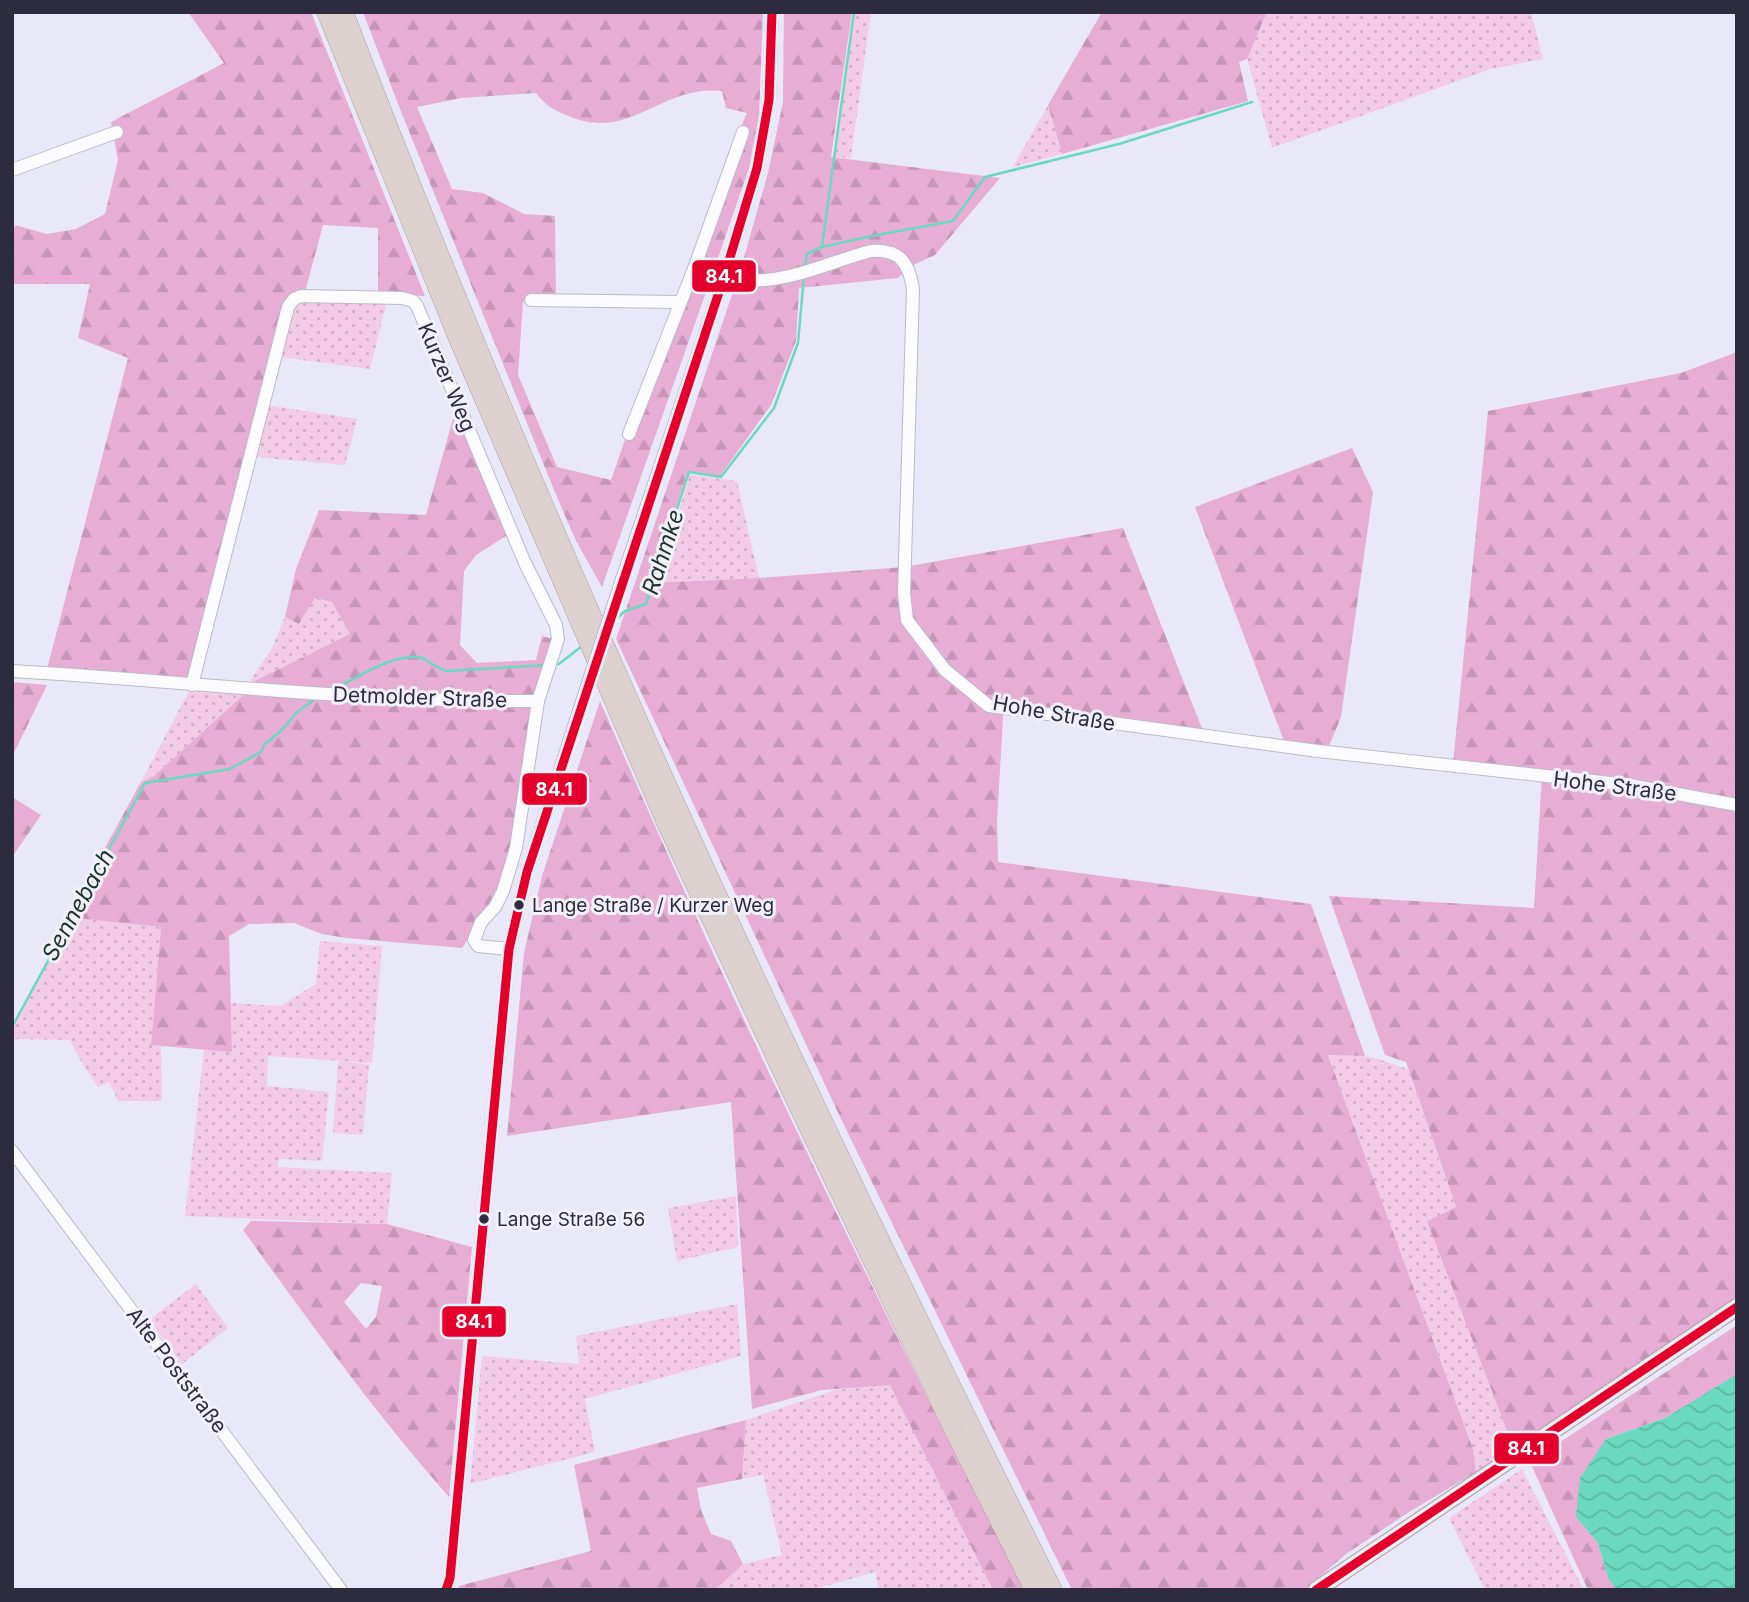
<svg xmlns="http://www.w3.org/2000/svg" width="1749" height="1602" font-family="Inter,sans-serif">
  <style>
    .grass { fill: url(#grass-dots) }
    .forest { fill: url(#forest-firs); fill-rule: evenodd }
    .water { fill: url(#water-waves) }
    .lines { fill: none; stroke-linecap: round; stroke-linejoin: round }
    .stream { stroke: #6ad9bd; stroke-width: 2.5 }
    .minor-casing { stroke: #bbbaca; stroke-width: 14 }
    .major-casing { stroke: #aca0a3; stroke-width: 18 }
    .highway-casing { stroke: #aca0a3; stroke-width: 19 }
    .minor { stroke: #fcfcfe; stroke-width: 12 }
    .major { stroke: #e9e2e0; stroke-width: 16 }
    .highway { stroke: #dcd1ce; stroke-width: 18 }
    .minor-bridge-casing { stroke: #bbbaca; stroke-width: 14; stroke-linecap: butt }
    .minor-bridge { stroke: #fcfcfe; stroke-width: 12 }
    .bus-1-casing { stroke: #f2f1fb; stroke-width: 14 }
    .bus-1 { stroke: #e4002b; stroke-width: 9 }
    .bus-dot { fill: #2d2c3e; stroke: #f2f1fb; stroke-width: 2.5 }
    .labels { text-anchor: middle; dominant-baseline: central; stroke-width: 6; stroke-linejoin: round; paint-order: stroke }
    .bus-label { font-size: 19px; fill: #2d2c3e; stroke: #f2f1fb; text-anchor: start }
    .street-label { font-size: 21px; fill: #2d2c3e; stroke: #f2f1fb }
    .water-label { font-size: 23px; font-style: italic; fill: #1b342b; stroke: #f2f1fb }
    .line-badge { stroke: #f2f1fb; stroke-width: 2.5 }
    .badge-label { font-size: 19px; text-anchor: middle; font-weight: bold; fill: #fff }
  </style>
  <defs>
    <pattern id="grass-dots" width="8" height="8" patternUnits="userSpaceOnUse" patternTransform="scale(1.75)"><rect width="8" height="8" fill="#f3cbe7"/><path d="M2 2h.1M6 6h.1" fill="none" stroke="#d1aec7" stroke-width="1.8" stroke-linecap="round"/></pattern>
    <pattern id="forest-firs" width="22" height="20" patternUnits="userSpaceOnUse" patternTransform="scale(1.75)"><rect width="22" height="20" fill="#e7add4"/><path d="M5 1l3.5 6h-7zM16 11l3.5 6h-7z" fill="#c695b7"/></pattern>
    <pattern id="water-waves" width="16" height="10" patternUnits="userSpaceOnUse" patternTransform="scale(1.75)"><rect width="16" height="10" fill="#6ad9bd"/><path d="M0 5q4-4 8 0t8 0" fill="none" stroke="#5cbaa4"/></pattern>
  </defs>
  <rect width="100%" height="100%" fill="#e9e8f9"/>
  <g class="grass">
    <path d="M 855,12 L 871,12 L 851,158 L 834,157 Z"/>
    <path d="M 1267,12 L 1531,12 L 1543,59 L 1491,69 L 1272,148 L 1247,59 Z"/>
    <path d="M 1048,105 L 1062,154 L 1013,167 Z"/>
    <path d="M 301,300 L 387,301 L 370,369 L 279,357 L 290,312 Z"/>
    <path d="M 267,405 L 357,419 L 345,465 L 253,457 Z"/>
    <path d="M 690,475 L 737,481 L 759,578 L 656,583 Z"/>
    <path d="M 315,598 L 332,602 L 350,634 L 256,681 L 250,681 L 272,648 L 285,617 L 299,624 Z"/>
    <path d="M 190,689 L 246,694 L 154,776 L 141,782 Z"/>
    <path d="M 73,917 L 161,927 L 151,1044 L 161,1046 L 162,1101 L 118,1101 L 109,1082 L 98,1087 L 82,1063 L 70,1040 L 12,1039 L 12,1028 Z"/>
    <path d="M 320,941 L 382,946 L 372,1063 L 268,1056 L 267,1086 L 329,1092 L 322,1161 L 279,1159 L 278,1167 L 392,1173 L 387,1224 L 185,1216 L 204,1049 L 232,1051 L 231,1003 L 280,1006 L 316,984 Z"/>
    <path d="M 1328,1054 L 1372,1057 L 1408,1069 L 1456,1208 L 1428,1221 L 1514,1449 L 1476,1472 L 1473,1449 Z"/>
    <path d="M 338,1061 L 369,1064 L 363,1135 L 333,1133 Z"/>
    <path d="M 736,1196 L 738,1247 L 677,1261 L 668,1208 Z"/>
    <path d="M 196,1284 L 228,1328 L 182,1364 L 149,1320 Z"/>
    <path d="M 737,1304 L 741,1356 L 585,1399 L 595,1452 L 470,1484 L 482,1356 L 579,1364 L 576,1336 Z"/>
    <path d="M 890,1384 L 993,1590 L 879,1590 L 875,1572 L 812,1590 L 715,1590 L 743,1564 L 782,1555 L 763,1475 L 742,1479 L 746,1420 L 835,1390 Z"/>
    <path d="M 1522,1469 L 1584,1590 L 1485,1590 L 1449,1518 Z"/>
  </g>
  <g class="forest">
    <path d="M 188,12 L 311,12 L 425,296 L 378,294 L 378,228 L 323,225 L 305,292 L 296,293 L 188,679 L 47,669 L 128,358 L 78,338 L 90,284 L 12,284 L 12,236 L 15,225 L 47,234 L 76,229 L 105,214 L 118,160 L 111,122 L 224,63 Z"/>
    <path d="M 363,12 L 763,12 L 759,115 L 749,168 L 717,261 L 711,261 L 705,256 L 750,130 L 741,127 L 747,113 L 726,108 L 722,91 C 662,84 631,141 571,117 C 554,110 548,108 536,93 L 461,98 L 417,107 L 452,189 L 483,193 L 524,214 L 555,216 L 556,304 L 523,302 L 518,375 L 557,467 L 611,480 L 626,437 L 633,439 L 698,274 L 706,274 L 711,278 L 602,587 L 576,541 L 554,490 L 400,109 Z"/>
    <path d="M 784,12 L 852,12 L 831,157 L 1000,178 L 935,255 L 909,267 L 898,278 L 799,288 L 796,341 L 771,405 L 720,476 L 688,471 L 651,583 L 759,578 L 904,567 L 1123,528 L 1203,731 L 1004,701 L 997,821 L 998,862 L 1311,904 L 1365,1056 L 1328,1055 L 1473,1449 L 1476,1472 L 1409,1512 L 1346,1554 L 1304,1590 L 1072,1590 L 842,1121 L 616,639 L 741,268 L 768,173 L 783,102 Z"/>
    <path d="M 1102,12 L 1267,12 L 1247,59 L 1239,62 L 1248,101 L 1062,154 L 1048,105 Z"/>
    <path d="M 1737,352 L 1737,1301 L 1514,1449 L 1427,1221 L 1456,1207 L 1406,1062 L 1385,1055 L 1329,896 L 1534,908 L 1542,775 L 1453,764 L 1488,411 L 1681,373 Z"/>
    <path d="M 456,408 L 509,534 L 476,555 L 464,571 L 460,645 L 477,663 L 536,660 L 542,636 L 553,639 L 532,716 L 503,886 L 462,948 L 346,938 L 322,934 L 294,923 L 249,924 L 229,936 L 232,1052 L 151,1045 L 161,927 L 67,917 L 141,782 L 154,776 L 248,691 L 255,681 L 350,634 L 332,602 L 315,598 L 299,624 L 285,617 L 296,569 L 319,510 L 426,515 Z"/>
    <path d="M 1352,448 L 1373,492 L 1341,717 L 1328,748 L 1284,741 L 1195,507 Z"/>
    <path d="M 12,682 L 47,685 L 12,757 Z"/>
    <path d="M 600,701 C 730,1002 876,1297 1024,1590 L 993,1590 L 890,1385 L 822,1390 L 752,1409 L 731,1102 L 507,1136 L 524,953 L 542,876 Z"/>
    <path d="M 12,797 L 41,815 L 12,857 Z"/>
    <path d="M 251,1221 L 387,1224 L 472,1247 L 449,1497 C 374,1412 309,1321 243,1230 ZM 361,1283 L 382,1286 L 376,1317 L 366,1329 L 344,1302 Z"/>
    <path d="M 1737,1325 L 1737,1374 L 1665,1418 L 1606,1439 L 1576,1517 L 1598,1543 L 1608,1578 L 1617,1590 L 1588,1590 L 1530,1462 Z"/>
    <path d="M 746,1420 L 742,1479 L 697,1488 L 701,1510 L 711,1534 L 731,1541 L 743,1564 L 715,1590 L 458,1590 L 459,1586 L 591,1551 L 574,1465 Z"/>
  </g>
  <path class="water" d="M 1737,1374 L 1737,1590 L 1617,1590 L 1608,1578 L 1598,1543 L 1576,1517 L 1580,1478 L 1606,1439 L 1665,1418 Z"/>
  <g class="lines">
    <g class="stream">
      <path d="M 822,247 L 867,237 L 953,221 L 985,177 L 1119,144 L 1252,102"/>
      <path d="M 805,266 L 807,254 L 822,247 L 854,12"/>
      <path d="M 615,620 L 625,611 L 646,604 L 689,472 L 721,477 L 774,408 L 798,343 L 804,276"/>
      <path d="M 553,664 L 559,664 L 582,646"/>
      <path d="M 333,690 C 354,679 399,650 422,658 C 429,661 436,668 447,671 L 546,665"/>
      <path d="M 12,1027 L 145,783 L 230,769 L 261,752 L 265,744 L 282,730 L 296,713 L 315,699"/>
    </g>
    <defs>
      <g id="minor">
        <path d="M 12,170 L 117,132"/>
        <path d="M 695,266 L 743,132"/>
        <path d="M 531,300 L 679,302"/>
        <path d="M 629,434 L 695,266 C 717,272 742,282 765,280 C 801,277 836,260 871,251 C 900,249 909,263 913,289 L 904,593 L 907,620 L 945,670 L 989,706 L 1318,751 L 1629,785 L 1737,805"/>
        <path d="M 621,582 L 725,274 L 757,168 L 769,100 L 772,12"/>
        <path d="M 12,671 C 187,681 362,703 538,701 L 516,848 L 503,891 L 495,907 L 481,922 L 474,940 L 478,946 L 509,949"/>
        <path d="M 192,685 L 288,307 L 294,299 L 301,296 L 402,298 L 413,301 L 417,306 L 525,563 L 556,625 L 558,639 L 538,701"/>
        <path d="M 12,1151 L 341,1590"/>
        <path d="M 446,1590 L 450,1578 L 509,949 L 527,872 L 578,714"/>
      </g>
      <path id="major" d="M 1316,1590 L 1737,1307"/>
      <g id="highway">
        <path d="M 326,12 L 458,339 L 666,823 L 798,1106 L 953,1429 L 1034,1590"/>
        <path d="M 344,12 C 550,551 794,1075 1053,1590"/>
      </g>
    </defs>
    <use href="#minor" class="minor-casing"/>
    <use href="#major" class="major-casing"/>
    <use href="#highway" class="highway-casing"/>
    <use href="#minor" class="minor"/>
    <use href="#major" class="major"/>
    <use href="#highway" class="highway"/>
    <defs>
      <path id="minor-bridge" d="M 578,714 L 621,582"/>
    </defs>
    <use href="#minor-bridge" class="minor-bridge-casing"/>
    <use href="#minor-bridge" class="minor-bridge"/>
    <defs>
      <g id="bus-1">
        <path d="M 446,1590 L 450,1578 L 509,949 L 527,872 L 725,274 L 757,168 L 769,100 L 772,12"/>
        <path d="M 1316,1590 L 1737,1307"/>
      </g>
    </defs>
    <use href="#bus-1" class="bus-1-casing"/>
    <use href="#bus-1" class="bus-1"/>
  </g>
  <g class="bus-dot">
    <circle cx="519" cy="905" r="6"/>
    <circle cx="484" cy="1219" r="6"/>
  </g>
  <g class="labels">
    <g class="bus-label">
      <text x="532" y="905">Lange Straße / Kurzer Weg</text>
      <text x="497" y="1219">Lange Straße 56</text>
    </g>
    <g class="street-label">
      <text transform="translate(447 377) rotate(67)">Kurzer Weg</text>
      <text transform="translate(420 697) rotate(2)">Detmolder Straße</text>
      <text transform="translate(1054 713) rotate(10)">Hohe Straße</text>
      <text transform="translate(1615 786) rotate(7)">Hohe Straße</text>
      <text transform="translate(177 1370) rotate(53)">Alte Poststraße</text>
    </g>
    <g class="water-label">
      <text transform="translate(663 552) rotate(-72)">Rahmke</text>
      <text transform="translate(78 905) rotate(-61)">Sennebach</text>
    </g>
  </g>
  <g class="line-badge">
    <rect x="691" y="259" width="66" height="34" rx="7" fill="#e4002b"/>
    <rect x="521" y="772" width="67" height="34" rx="7" fill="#e4002b"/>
    <rect x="441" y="1305" width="66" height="33" rx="7" fill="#e4002b"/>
    <rect x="1493" y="1432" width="67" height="33" rx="7" fill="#e4002b"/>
  </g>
  <g class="badge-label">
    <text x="724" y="283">84.1</text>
    <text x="554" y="796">84.1</text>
    <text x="474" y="1328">84.1</text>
    <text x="1526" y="1455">84.1</text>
  </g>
  <rect width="1749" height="1602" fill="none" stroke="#2d2c3e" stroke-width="28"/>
</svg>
